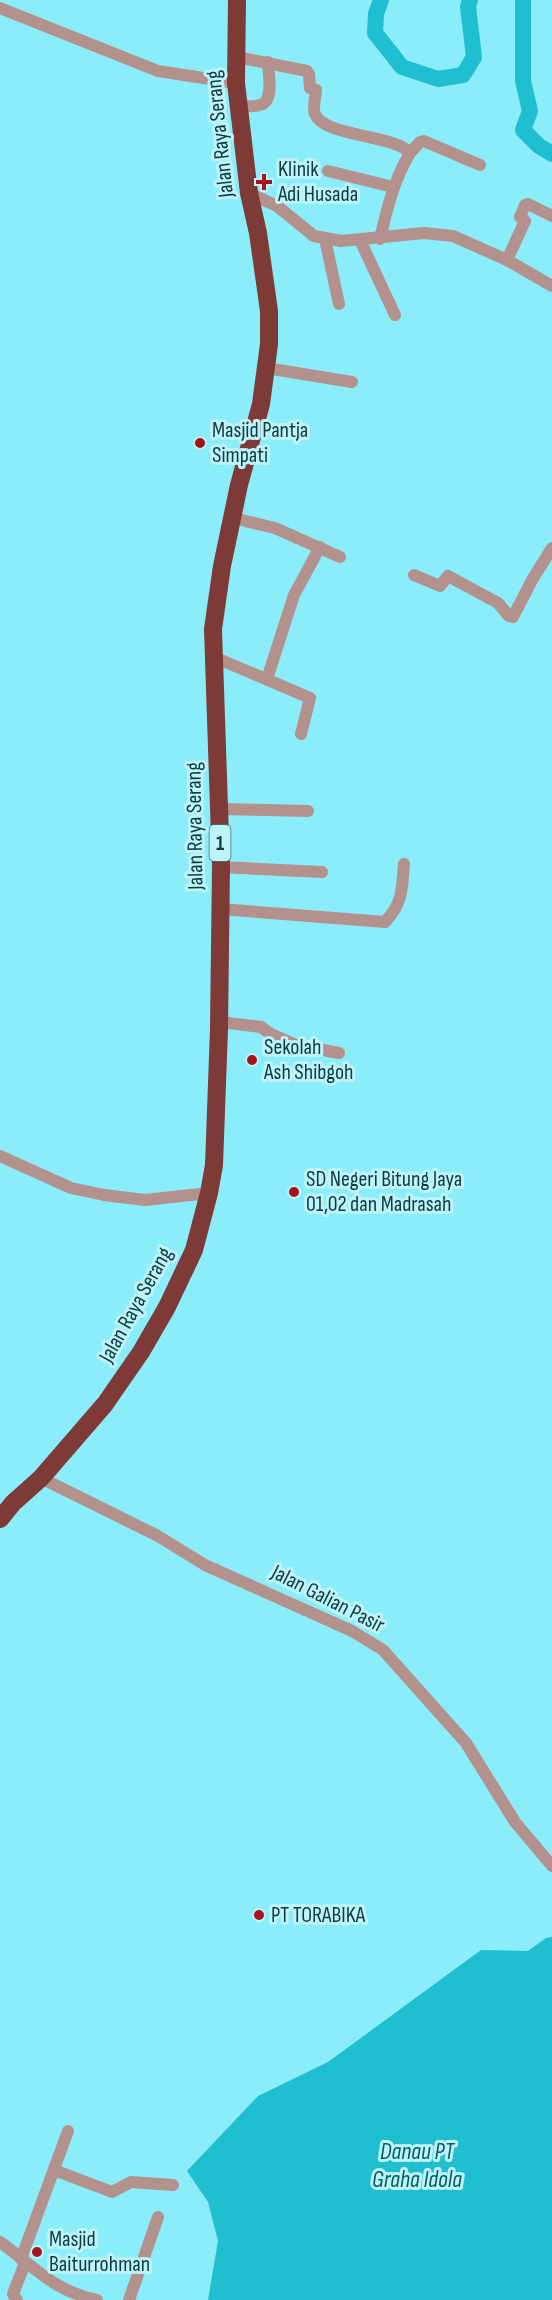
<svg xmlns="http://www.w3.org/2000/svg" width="552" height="2300" font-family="'Sofia Sans Condensed',sans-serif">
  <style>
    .water { fill: #1fbfcf }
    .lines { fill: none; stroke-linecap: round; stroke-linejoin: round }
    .river { stroke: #1fbfcf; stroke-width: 16 }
    .minor { stroke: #b3918d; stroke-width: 12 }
    .highway { stroke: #7d3a36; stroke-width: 18 }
    .poi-dot { fill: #a8121d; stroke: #bdf4fa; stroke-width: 2 }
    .labels { text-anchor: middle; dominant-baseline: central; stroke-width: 6; stroke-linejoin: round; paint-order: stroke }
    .shield { fill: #bdf4fa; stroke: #437277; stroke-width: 1.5 }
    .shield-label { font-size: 21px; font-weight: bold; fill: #0f3a3f }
    .street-label { font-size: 22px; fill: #0f3a3f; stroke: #bdf4fa }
    .poi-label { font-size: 22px; fill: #0f3a3f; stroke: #bdf4fa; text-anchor: start }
    .water-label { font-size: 24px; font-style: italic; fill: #025b63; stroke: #bdf4fa }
  </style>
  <rect width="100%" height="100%" fill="#8bedf9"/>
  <path class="water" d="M 552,1937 L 552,2300 L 208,2300 L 218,2241 L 208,2202 L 187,2171 L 258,2096 L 328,2062 L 481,1950 L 528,1951 L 546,1938 Z"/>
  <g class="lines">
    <g class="river">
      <path d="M 381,0 L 376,14 L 375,33 L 402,67 L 438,79 L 463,75 L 474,57 L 468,7 L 470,0"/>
      <path d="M 523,0 L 523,81 L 530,111 L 523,130 L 539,146 L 552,154"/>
    </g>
    <g class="minor">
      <path d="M 0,8 L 158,71 L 236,83"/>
      <path d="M 237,57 L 307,71 L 309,74 L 310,88 L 316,90 C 316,97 312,107 315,114 C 324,137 394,134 410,153 C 394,180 387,208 380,239"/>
      <path d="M 239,107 C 245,106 257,107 263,104 C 274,97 268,73 268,62"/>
      <path d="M 410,153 L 420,142 L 424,141 L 480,165"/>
      <path d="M 328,171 L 393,187"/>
      <path d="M 249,193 L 277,206 L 314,236 L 341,241 L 424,233 L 453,236 L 507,260 L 552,286"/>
      <path d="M 325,239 L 339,304"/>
      <path d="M 360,240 L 395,315"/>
      <path d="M 507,260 L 525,221 L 520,217 L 525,205 L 528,204 L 552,216"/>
      <path d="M 266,368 L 352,382"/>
      <path d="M 233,518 L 275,528 L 340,557"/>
      <path d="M 414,575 L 440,586 L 448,576 L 498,603 L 509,616 L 513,617 L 532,580 L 552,548"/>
      <path d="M 214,657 L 310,698 L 301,734"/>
      <path d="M 267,679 L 294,595 L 320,547"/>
      <path d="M 219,809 L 308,811"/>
      <path d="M 221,867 L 322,872"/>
      <path d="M 220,909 L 385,922 C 403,903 402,889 404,864"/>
      <path d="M 220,1022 L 261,1027 L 271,1034 L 296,1045 L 339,1053"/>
      <path d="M 0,1156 L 71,1188 L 104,1195 L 145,1200 L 209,1193"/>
      <path d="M 41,1478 L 158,1536 L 205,1565 L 352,1631 L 383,1650 L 466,1743 L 515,1822 L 552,1866"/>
      <path d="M 54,2170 L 112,2192 L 131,2182 L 173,2185"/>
      <path d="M 0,2242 C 34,2266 53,2291 97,2300"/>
      <path d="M 21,2259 L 68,2131"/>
      <path d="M 17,2300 L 13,2294 L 25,2263"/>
      <path d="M 129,2300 L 158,2217"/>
    </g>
    <path class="highway" d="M 0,1519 L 13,1503 L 41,1478 L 105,1404 L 141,1352 L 167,1307 L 194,1250 L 209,1193 L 214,1165 L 219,1029 L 221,867 L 213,629 L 222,566 L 239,485 L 261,404 L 269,344 L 269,311 L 258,233 L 249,193 L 236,83 L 237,0"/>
  </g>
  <g class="poi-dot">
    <path d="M261 173h6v6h6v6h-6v6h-6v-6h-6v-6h6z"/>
    <circle cx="200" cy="443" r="6"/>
    <circle cx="252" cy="1060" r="6"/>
    <circle cx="294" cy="1192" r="6"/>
    <circle cx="259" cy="1915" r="6"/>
    <circle cx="37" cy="2252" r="6"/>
  </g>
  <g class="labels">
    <rect class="shield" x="209.5" y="825" width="21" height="36" rx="4.5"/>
    <g class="shield-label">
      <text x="220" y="843">1</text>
    </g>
    <g class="street-label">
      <text transform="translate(220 134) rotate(-96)">Jalan Raya Serang</text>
      <text transform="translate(195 826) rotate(-91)">Jalan Raya Serang</text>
      <text transform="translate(136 1305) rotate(-61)">Jalan Raya Serang</text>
      <text transform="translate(328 1599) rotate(27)">Jalan Galian Pasir</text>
    </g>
    <g class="poi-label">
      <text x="278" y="169">Klinik<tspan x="278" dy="25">Adi Husada</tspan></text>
      <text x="212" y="430">Masjid Pantja<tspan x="212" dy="25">Simpati</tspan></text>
      <text x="264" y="1047">Sekolah<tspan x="264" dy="25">Ash Shibgoh</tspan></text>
      <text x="306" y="1179">SD Negeri Bitung Jaya<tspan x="306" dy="25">01,02 dan Madrasah</tspan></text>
      <text x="271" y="1915">PT TORABIKA</text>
      <text x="49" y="2239">Masjid<tspan x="49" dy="25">Baiturrohman</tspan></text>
    </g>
    <g class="water-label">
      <text x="417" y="2151">Danau PT<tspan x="417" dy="28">Graha Idola</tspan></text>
    </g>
  </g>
</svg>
